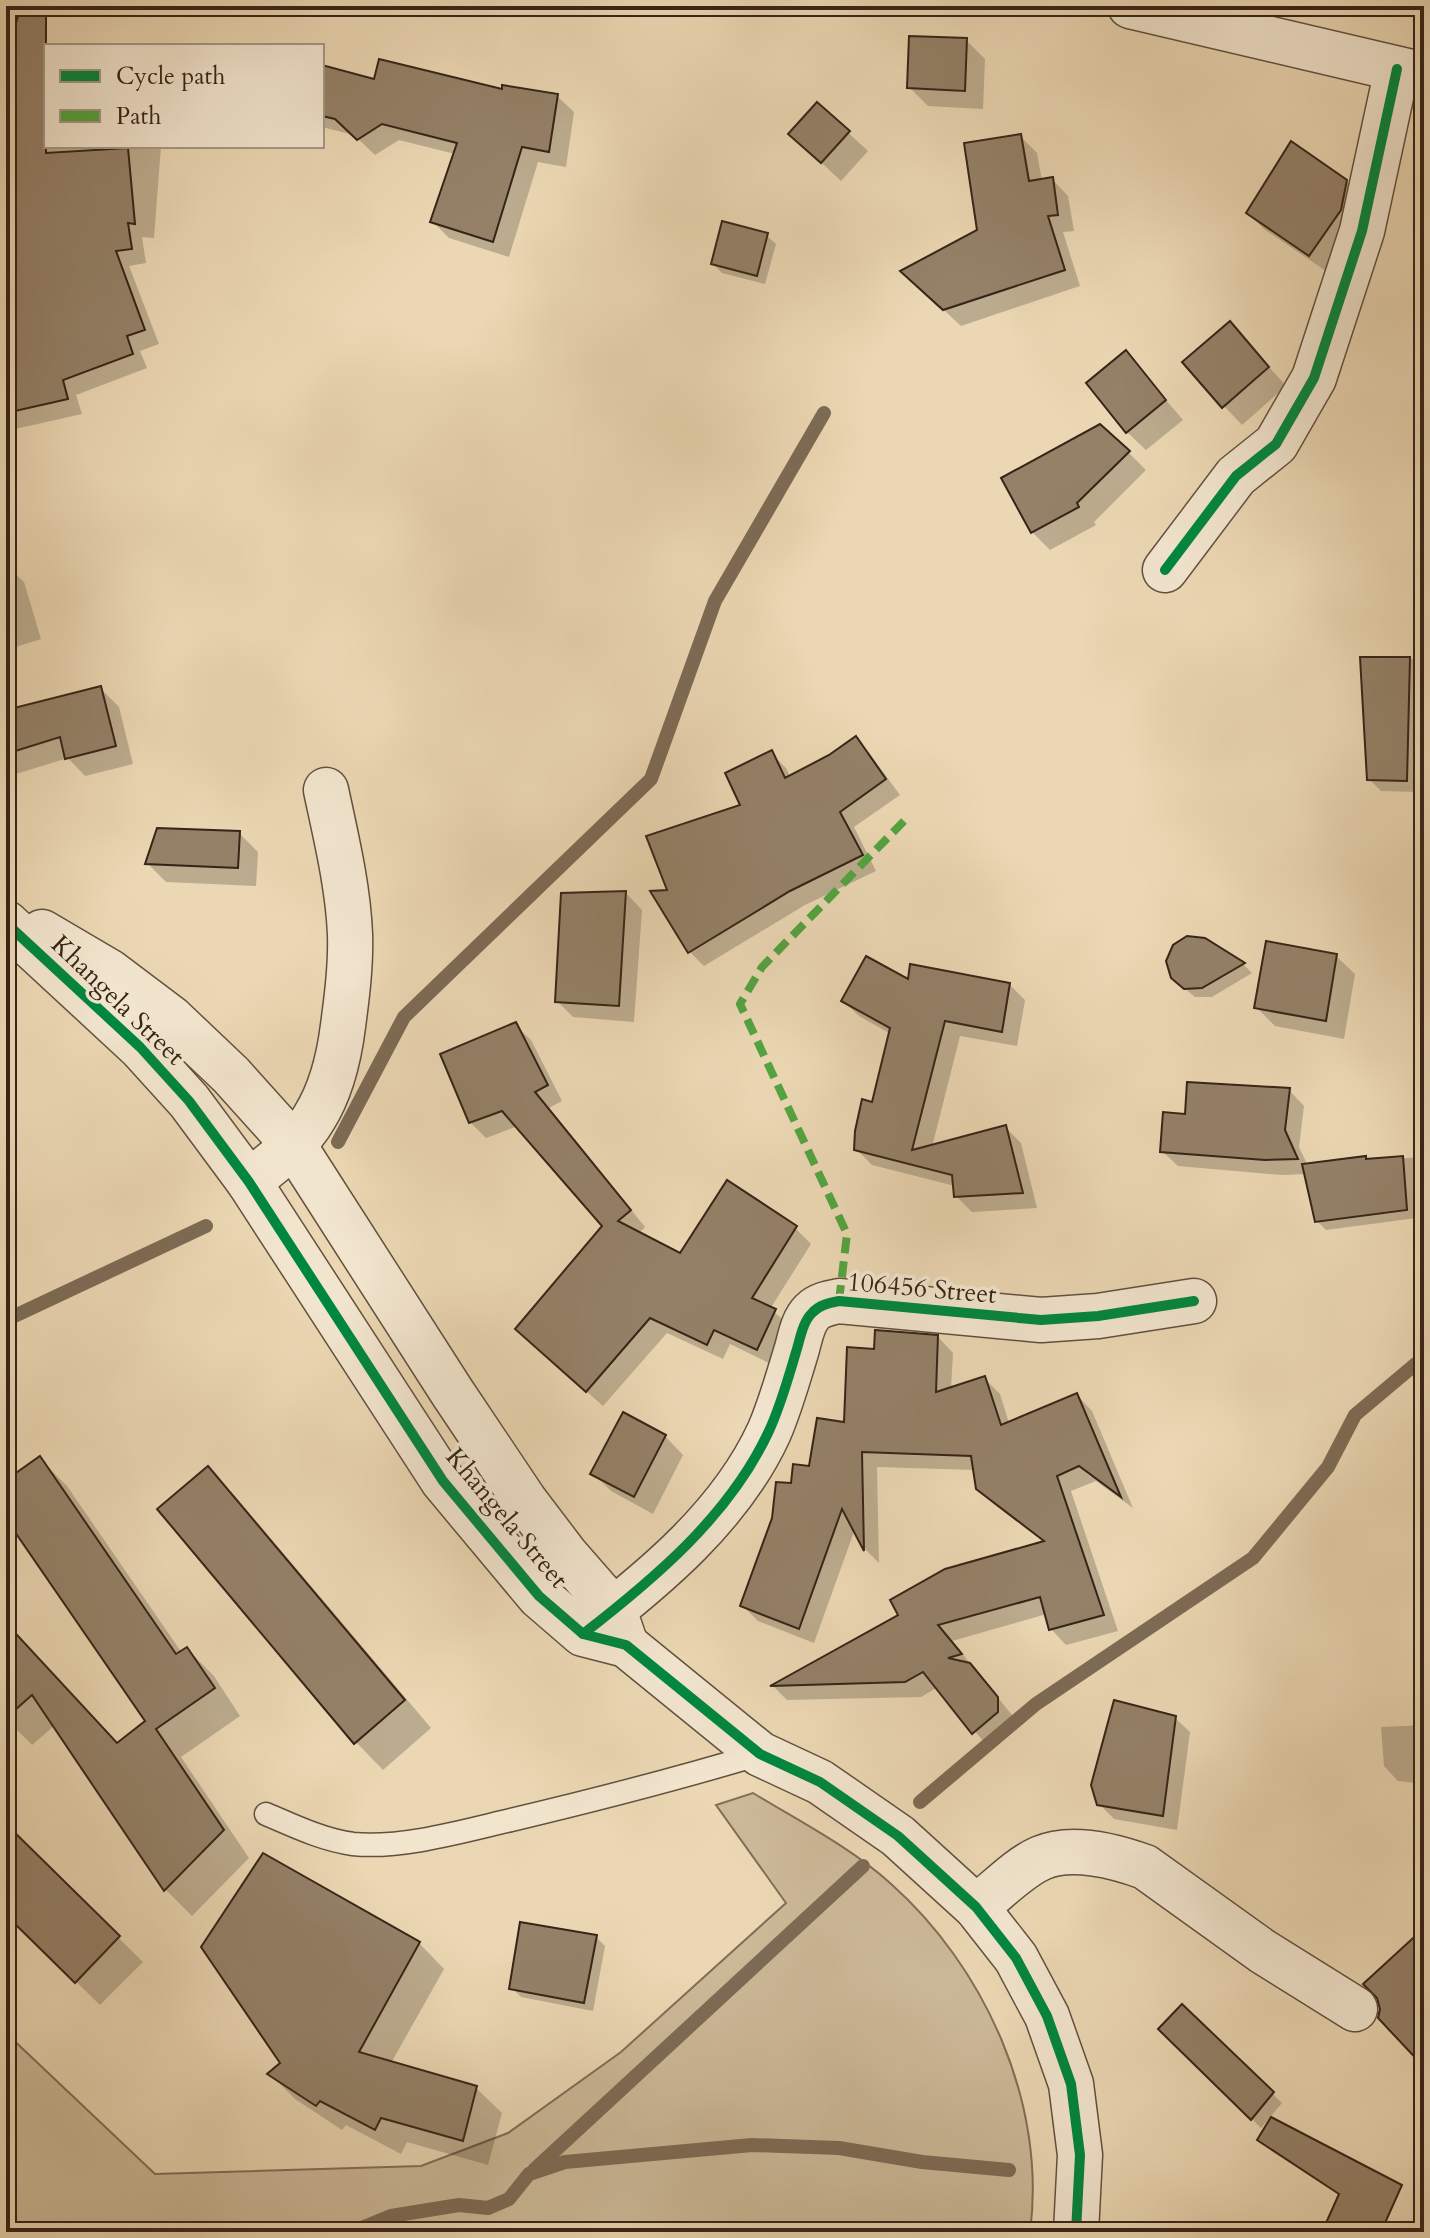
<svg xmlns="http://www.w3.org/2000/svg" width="1430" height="2238" font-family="Cardo,serif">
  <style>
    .green { fill: #ccb998; stroke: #806e58; stroke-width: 2 }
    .shadow { fill: #0003 }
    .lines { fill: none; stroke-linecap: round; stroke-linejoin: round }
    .stream { stroke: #7d6b55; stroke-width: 14 }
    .building { fill: #948168; stroke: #352417; stroke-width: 2 }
    .service-casing { stroke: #62513e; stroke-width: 25 }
    .minor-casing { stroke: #62513e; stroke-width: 47 }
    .tertiary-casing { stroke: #62513e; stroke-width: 47 }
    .service { stroke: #f2e5ce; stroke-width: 22 }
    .minor { stroke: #f2e5ce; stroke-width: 44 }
    .tertiary { stroke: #f2e5ce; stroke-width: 44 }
    .quiet { stroke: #53a340; stroke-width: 8; stroke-dasharray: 16 8; stroke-linecap: butt }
    .cycleway-casing { stroke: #f2e5ce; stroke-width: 15 }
    .cycleway { stroke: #00873e; stroke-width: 10 }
    .labels { text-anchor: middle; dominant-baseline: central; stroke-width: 7; stroke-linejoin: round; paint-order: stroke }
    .street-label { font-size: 26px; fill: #352417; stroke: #f2e5ce }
  </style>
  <rect width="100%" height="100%" fill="#ebd7b3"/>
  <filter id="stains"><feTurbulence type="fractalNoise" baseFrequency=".0025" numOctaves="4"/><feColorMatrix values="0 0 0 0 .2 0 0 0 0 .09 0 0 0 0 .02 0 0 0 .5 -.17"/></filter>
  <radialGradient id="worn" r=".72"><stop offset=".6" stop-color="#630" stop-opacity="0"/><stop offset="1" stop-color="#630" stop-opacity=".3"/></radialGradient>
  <path class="green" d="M 753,1793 C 799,1821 850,1847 890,1883 C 985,1967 1047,2104 1030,2232 L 629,2232 L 622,2224 L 561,2232 L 6,2232 L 6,2033 L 155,2174 L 421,2166 L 508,2133 L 621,2052 L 786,1903 L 716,1805 Z"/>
  <g class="shadow">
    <path d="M 6,39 L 46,47 L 46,146 L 161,146 L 154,238 L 142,237 L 146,263 L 129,266 L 159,344 L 140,351 L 147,368 L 76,395 L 82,414 L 6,431 Z"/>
    <path d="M 966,40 L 985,59 L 983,109 L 928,106 L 909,87 Z"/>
    <path d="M 322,67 L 376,81 L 557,96 L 574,112 L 566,167 L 538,162 L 509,257 L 449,238 L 433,222 L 455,154 L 399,140 L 375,155 L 354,135 L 322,127 Z"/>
    <path d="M 817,104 L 868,151 L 841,181 L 810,152 Z"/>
    <path d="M 1021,137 L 1037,153 L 1042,181 L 1052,179 L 1068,196 L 1074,231 L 1063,232 L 1080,286 L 961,326 L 919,287 L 980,231 Z"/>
    <path d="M 1346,181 L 1362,198 L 1356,226 L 1326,271 L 1264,229 L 1248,213 Z"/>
    <path d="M 766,235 L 776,244 L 765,284 L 722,273 L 713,264 Z"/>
    <path d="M 1230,323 L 1286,386 L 1242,425 L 1224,406 Z"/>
    <path d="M 1125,353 L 1183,420 L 1146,450 L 1127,432 Z"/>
    <path d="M 1128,452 L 1146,470 L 1094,522 L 1096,525 L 1050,550 L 1032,532 Z"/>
    <path d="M 6,565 L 24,582 L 41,639 L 6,650 Z"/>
    <path d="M 1362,659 L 1424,659 L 1424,782 L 1418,781 L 1418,792 L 1381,791 L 1369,779 Z"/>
    <path d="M 100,688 L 119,707 L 133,764 L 85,776 L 68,758 L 6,777 L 6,713 Z"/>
    <path d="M 855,739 L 870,754 L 900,795 L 854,827 L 876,871 L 805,905 L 704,966 L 689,951 L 670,892 L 743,806 L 771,753 L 786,768 L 791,778 Z"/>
    <path d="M 239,833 L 258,852 L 256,886 L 166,882 L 148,864 Z"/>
    <path d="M 626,893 L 642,910 L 634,1022 L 573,1017 L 557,1001 Z"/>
    <path d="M 1196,938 L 1244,965 L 1252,973 L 1212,997 L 1195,997 L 1182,986 Z"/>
    <path d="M 1336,956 L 1355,974 L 1344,1039 L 1275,1026 L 1256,1007 Z"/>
    <path d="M 909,982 L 1009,984 L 1025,1000 L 1017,1046 L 960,1036 L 932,1147 L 1006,1128 L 1021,1143 L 1037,1208 L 972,1212 L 956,1196 L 955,1186 L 872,1165 L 856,1149 L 874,1104 L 891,1034 L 859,1016 L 843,1001 Z"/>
    <path d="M 515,1025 L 531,1040 L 562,1101 L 549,1108 L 645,1227 L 638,1234 L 681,1256 L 795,1228 L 811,1244 L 770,1309 L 791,1326 L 773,1365 L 730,1344 L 723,1359 L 667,1333 L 603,1406 L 533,1344 L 605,1226 L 518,1126 L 486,1138 L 470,1122 Z"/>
    <path d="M 1289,1090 L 1304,1106 L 1299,1147 L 1308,1166 L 1420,1157 L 1424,1161 L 1424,1217 L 1326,1230 L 1317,1221 L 1306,1174 L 1282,1175 L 1178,1166 L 1162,1151 L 1187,1116 Z"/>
    <path d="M 938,1337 L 953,1353 L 951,1389 L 984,1378 L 1000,1394 L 1009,1423 L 1077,1395 L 1092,1411 L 1133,1508 L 1096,1481 L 1071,1491 L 1118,1631 L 1066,1645 L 1051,1629 L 1047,1614 L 952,1641 L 1012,1715 L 1012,1728 L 989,1748 L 938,1687 L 921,1697 L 787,1700 L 773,1686 L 901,1616 L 1045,1542 L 994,1504 L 978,1488 L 975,1470 L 877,1467 L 879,1563 L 866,1550 L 855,1529 L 814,1643 L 758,1621 L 743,1606 L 793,1485 L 811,1468 L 846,1424 L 876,1351 Z"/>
    <path d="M 665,1436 L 683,1455 L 653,1514 L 611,1491 L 593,1473 Z"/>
    <path d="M 40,1459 L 67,1486 L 182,1653 L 187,1649 L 214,1676 L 240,1716 L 181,1757 L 249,1858 L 192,1916 L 166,1890 L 55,1725 L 32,1745 L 6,1719 L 6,1624 L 118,1745 L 148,1721 L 6,1515 L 6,1483 Z"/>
    <path d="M 208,1469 L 235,1496 L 431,1728 L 383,1770 L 356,1742 L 160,1509 Z"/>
    <path d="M 1175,1718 L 1190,1732 L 1177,1830 L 1114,1819 L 1099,1804 Z"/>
    <path d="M 1424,1725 L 1424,1784 L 1398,1781 L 1384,1766 L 1381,1727 Z"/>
    <path d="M 6,1827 L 143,1962 L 100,2005 L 6,1913 Z"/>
    <path d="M 596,1937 L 605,1946 L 593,2011 L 521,1997 L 512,1988 Z"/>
    <path d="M 419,1943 L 444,1969 L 391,2063 L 476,2088 L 502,2113 L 488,2165 L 407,2142 L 401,2154 L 346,2125 L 342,2130 L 295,2099 L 270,2074 Z"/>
    <path d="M 1183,2007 L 1282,2103 L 1261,2128 L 1161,2029 Z"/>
    <path d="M 1260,2140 L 1363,2210 L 1269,2149 Z"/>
  </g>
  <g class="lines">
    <g class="stream">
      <path d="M 338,1142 L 404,1017 L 651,779 L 715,601 L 824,413"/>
      <path d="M 6,1320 L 206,1226"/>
      <path d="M 920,1802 L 1036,1704 L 1253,1558 L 1328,1467 L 1355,1415 L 1424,1357"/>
      <path d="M 534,2170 L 863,1866"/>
      <path d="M 352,2232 L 391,2216 L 459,2205 L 488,2208 L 509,2199 L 529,2174 L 565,2162 L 752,2145 L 839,2148 L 922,2162 L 1009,2170"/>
    </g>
  </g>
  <g class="building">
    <path d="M 21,6 L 46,6 L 46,153 L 128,148 L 135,224 L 128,223 L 132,249 L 116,251 L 145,330 L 127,336 L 133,354 L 63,380 L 68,399 L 6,413 L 6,37 L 12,37 Z"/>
    <path d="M 909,36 L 967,38 L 965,91 L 907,88 Z"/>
    <path d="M 379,59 L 502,89 L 502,85 L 558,94 L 549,152 L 522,147 L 493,242 L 430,222 L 457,143 L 382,124 L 357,140 L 335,119 L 322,116 L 322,65 L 374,79 Z"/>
    <path d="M 817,102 L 850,131 L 821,163 L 788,134 Z"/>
    <path d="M 1021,134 L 1029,181 L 1053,177 L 1058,215 L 1048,216 L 1065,270 L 943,310 L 900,271 L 977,230 L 964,143 Z"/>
    <path d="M 1291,141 L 1347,180 L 1341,210 L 1309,256 L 1246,213 Z"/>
    <path d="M 722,221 L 768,233 L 757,276 L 711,264 Z"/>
    <path d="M 1230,321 L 1269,367 L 1222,408 L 1182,362 Z"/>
    <path d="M 1126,350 L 1166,400 L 1126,433 L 1086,383 Z"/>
    <path d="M 1100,424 L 1130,451 L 1077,503 L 1079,507 L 1031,533 L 1001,478 Z"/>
    <path d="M 1360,657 L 1410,657 L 1407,781 L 1367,780 Z"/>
    <path d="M 101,686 L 116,746 L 65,759 L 60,737 L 6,754 L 6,710 Z"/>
    <path d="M 856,736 L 886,779 L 840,812 L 863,855 L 790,891 L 688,953 L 650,891 L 667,890 L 646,836 L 740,805 L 725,773 L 772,750 L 785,778 L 829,755 Z"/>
    <path d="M 157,828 L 240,831 L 238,868 L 145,864 Z"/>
    <path d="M 626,891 L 619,1006 L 555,1002 L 561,893 Z"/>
    <path d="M 1187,936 L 1205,938 L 1245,963 L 1202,988 L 1184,989 L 1171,978 L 1166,961 L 1173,945 Z"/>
    <path d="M 1266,941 L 1337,954 L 1326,1021 L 1254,1008 Z"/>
    <path d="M 866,956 L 908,979 L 910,964 L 1010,983 L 1002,1032 L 945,1021 L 912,1150 L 1006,1125 L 1023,1193 L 954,1197 L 952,1175 L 854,1150 L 855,1131 L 862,1099 L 872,1102 L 890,1028 L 841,1001 Z"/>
    <path d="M 516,1022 L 548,1085 L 535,1092 L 631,1210 L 618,1221 L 680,1253 L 727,1180 L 797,1226 L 752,1298 L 776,1309 L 757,1350 L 714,1330 L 707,1345 L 650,1318 L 586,1392 L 515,1329 L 602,1226 L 502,1111 L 469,1123 L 440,1054 Z"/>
    <path d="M 1187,1082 L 1290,1088 L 1285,1130 L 1298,1159 L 1265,1160 L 1160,1152 L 1163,1112 L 1185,1114 Z"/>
    <path d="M 1366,1156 L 1366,1159 L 1403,1156 L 1407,1210 L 1315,1222 L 1302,1164 Z"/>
    <path d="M 875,1330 L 938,1335 L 936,1392 L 985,1376 L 1001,1425 L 1077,1393 L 1121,1497 L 1079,1466 L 1057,1476 L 1104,1615 L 1049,1630 L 1040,1597 L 938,1625 L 962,1654 L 948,1658 L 970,1663 L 998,1697 L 998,1712 L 972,1734 L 923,1672 L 905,1682 L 770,1686 L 898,1615 L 890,1600 L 945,1569 L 1044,1541 L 976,1489 L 971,1456 L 862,1452 L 864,1551 L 842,1509 L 799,1629 L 740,1606 L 772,1518 L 776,1482 L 791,1483 L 793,1464 L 809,1466 L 817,1418 L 844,1422 L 847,1347 L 874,1349 Z"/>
    <path d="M 623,1412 L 666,1435 L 634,1497 L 590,1474 Z"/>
    <path d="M 40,1456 L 176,1654 L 187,1647 L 215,1688 L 156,1729 L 224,1830 L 164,1891 L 32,1695 L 6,1718 L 6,1623 L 117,1743 L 145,1721 L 6,1519 L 6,1480 Z"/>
    <path d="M 208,1466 L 405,1700 L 354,1744 L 157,1509 Z"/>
    <path d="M 1114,1700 L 1176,1716 L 1163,1816 L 1097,1805 L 1091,1785 Z"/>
    <path d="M 6,1824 L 120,1936 L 75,1983 L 6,1915 Z"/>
    <path d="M 263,1853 L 420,1942 L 359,2052 L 477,2086 L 463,2141 L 381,2118 L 375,2130 L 320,2101 L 316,2106 L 267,2074 L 280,2063 L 201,1947 Z"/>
    <path d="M 520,1922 L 597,1935 L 584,2003 L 509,1989 Z"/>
    <path d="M 1424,1928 L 1424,2067 L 1378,2018 L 1380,2009 L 1377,1998 L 1363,1984 Z"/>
    <path d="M 1182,2004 L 1274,2092 L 1251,2120 L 1158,2029 Z"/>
    <path d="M 1271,2117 L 1402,2185 L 1381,2232 L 1322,2232 L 1339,2194 L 1257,2140 Z"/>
  </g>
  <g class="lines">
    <defs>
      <path id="service" d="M 266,1814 C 294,1826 323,1840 353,1844 C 401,1849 464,1831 511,1820 C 595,1800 677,1779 760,1754"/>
      <g id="minor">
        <path d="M 1165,570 L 1236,476 L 1276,444 L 1314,378 L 1362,231 L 1397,69"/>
        <path d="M 249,1182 C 272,1163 299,1144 314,1118 C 331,1091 339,1058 343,1026 C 347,996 351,965 350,934 C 348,886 336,837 326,790"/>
        <path d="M 585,1632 C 655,1578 731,1515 769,1432 C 780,1407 788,1378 796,1352 C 800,1339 802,1322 812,1312 C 819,1305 829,1303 839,1301 L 1041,1320 L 1098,1316 L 1194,1301"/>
        <path d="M 976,1907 C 996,1892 1018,1868 1041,1858 C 1071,1845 1115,1856 1145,1867 L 1262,1951 L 1355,2009"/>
      </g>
      <g id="tertiary">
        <path d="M 1130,6 L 1424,75"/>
        <path d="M 6,923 L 140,1047 L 189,1101 L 249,1182 L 443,1481 L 539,1596 L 583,1634 L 626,1645 L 760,1754 L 820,1782 L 898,1836 L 976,1907 L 1016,1958 L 1047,2016 L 1071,2084 L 1080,2155 L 1076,2232"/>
        <path d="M 42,932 L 110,972 L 171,1018 L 231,1075 L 293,1144 L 452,1392 L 525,1501 L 566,1555 L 614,1610 L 626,1645"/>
      </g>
    </defs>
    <use href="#service" class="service-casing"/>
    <use href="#minor" class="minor-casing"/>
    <use href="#tertiary" class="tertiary-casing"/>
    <use href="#service" class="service"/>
    <use href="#minor" class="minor"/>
    <use href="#tertiary" class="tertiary"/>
    <path class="quiet" d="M 839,1301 L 847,1234 L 740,1004 L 762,967 L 904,821"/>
    <defs>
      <g id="cycleway">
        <path d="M 1165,570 L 1236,476 L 1276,444 L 1314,378 L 1362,231 L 1397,69"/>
        <path d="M 6,923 L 140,1047 L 189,1101 L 249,1182 L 443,1481 L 539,1596 L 583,1634 L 626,1645 L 760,1754 L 820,1782 L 898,1836 L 976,1907 L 1016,1958 L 1047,2016 L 1071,2084 L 1080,2155 L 1076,2232"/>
        <path d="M 583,1634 C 654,1579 729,1516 768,1433 C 780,1408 788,1379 796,1352 C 800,1340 802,1323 812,1313 C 819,1305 829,1303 839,1301 L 1041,1320 L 1098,1316 L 1194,1301"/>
      </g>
    </defs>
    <use href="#cycleway" class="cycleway-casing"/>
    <use href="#cycleway" class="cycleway"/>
  </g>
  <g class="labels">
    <g class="street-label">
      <text transform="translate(118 1000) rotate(44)">Khangela Street</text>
      <text transform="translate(922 1288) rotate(5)">106456 Street</text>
      <text transform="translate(507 1518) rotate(50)">Khangela Street</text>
    </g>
  </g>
  <rect width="1430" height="2238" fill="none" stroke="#ebd7b3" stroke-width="32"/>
  <rect x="8" y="8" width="1414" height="2222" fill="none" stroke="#352417" stroke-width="4"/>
  <rect x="16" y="16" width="1398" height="2206" fill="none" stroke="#352417" stroke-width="2"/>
  <rect x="44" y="44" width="280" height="104" fill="#f2e5ce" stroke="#a69885" stroke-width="2"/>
  <rect x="60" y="70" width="40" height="12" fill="#00873e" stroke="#a69885" stroke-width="2"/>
  <text x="116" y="84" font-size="24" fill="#352417">Cycle path</text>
  <rect x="60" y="110" width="40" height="12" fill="#53a340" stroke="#a69885" stroke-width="2"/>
  <text x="116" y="124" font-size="24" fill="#352417">Path</text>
  <rect width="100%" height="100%" filter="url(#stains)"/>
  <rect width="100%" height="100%" fill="url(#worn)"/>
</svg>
